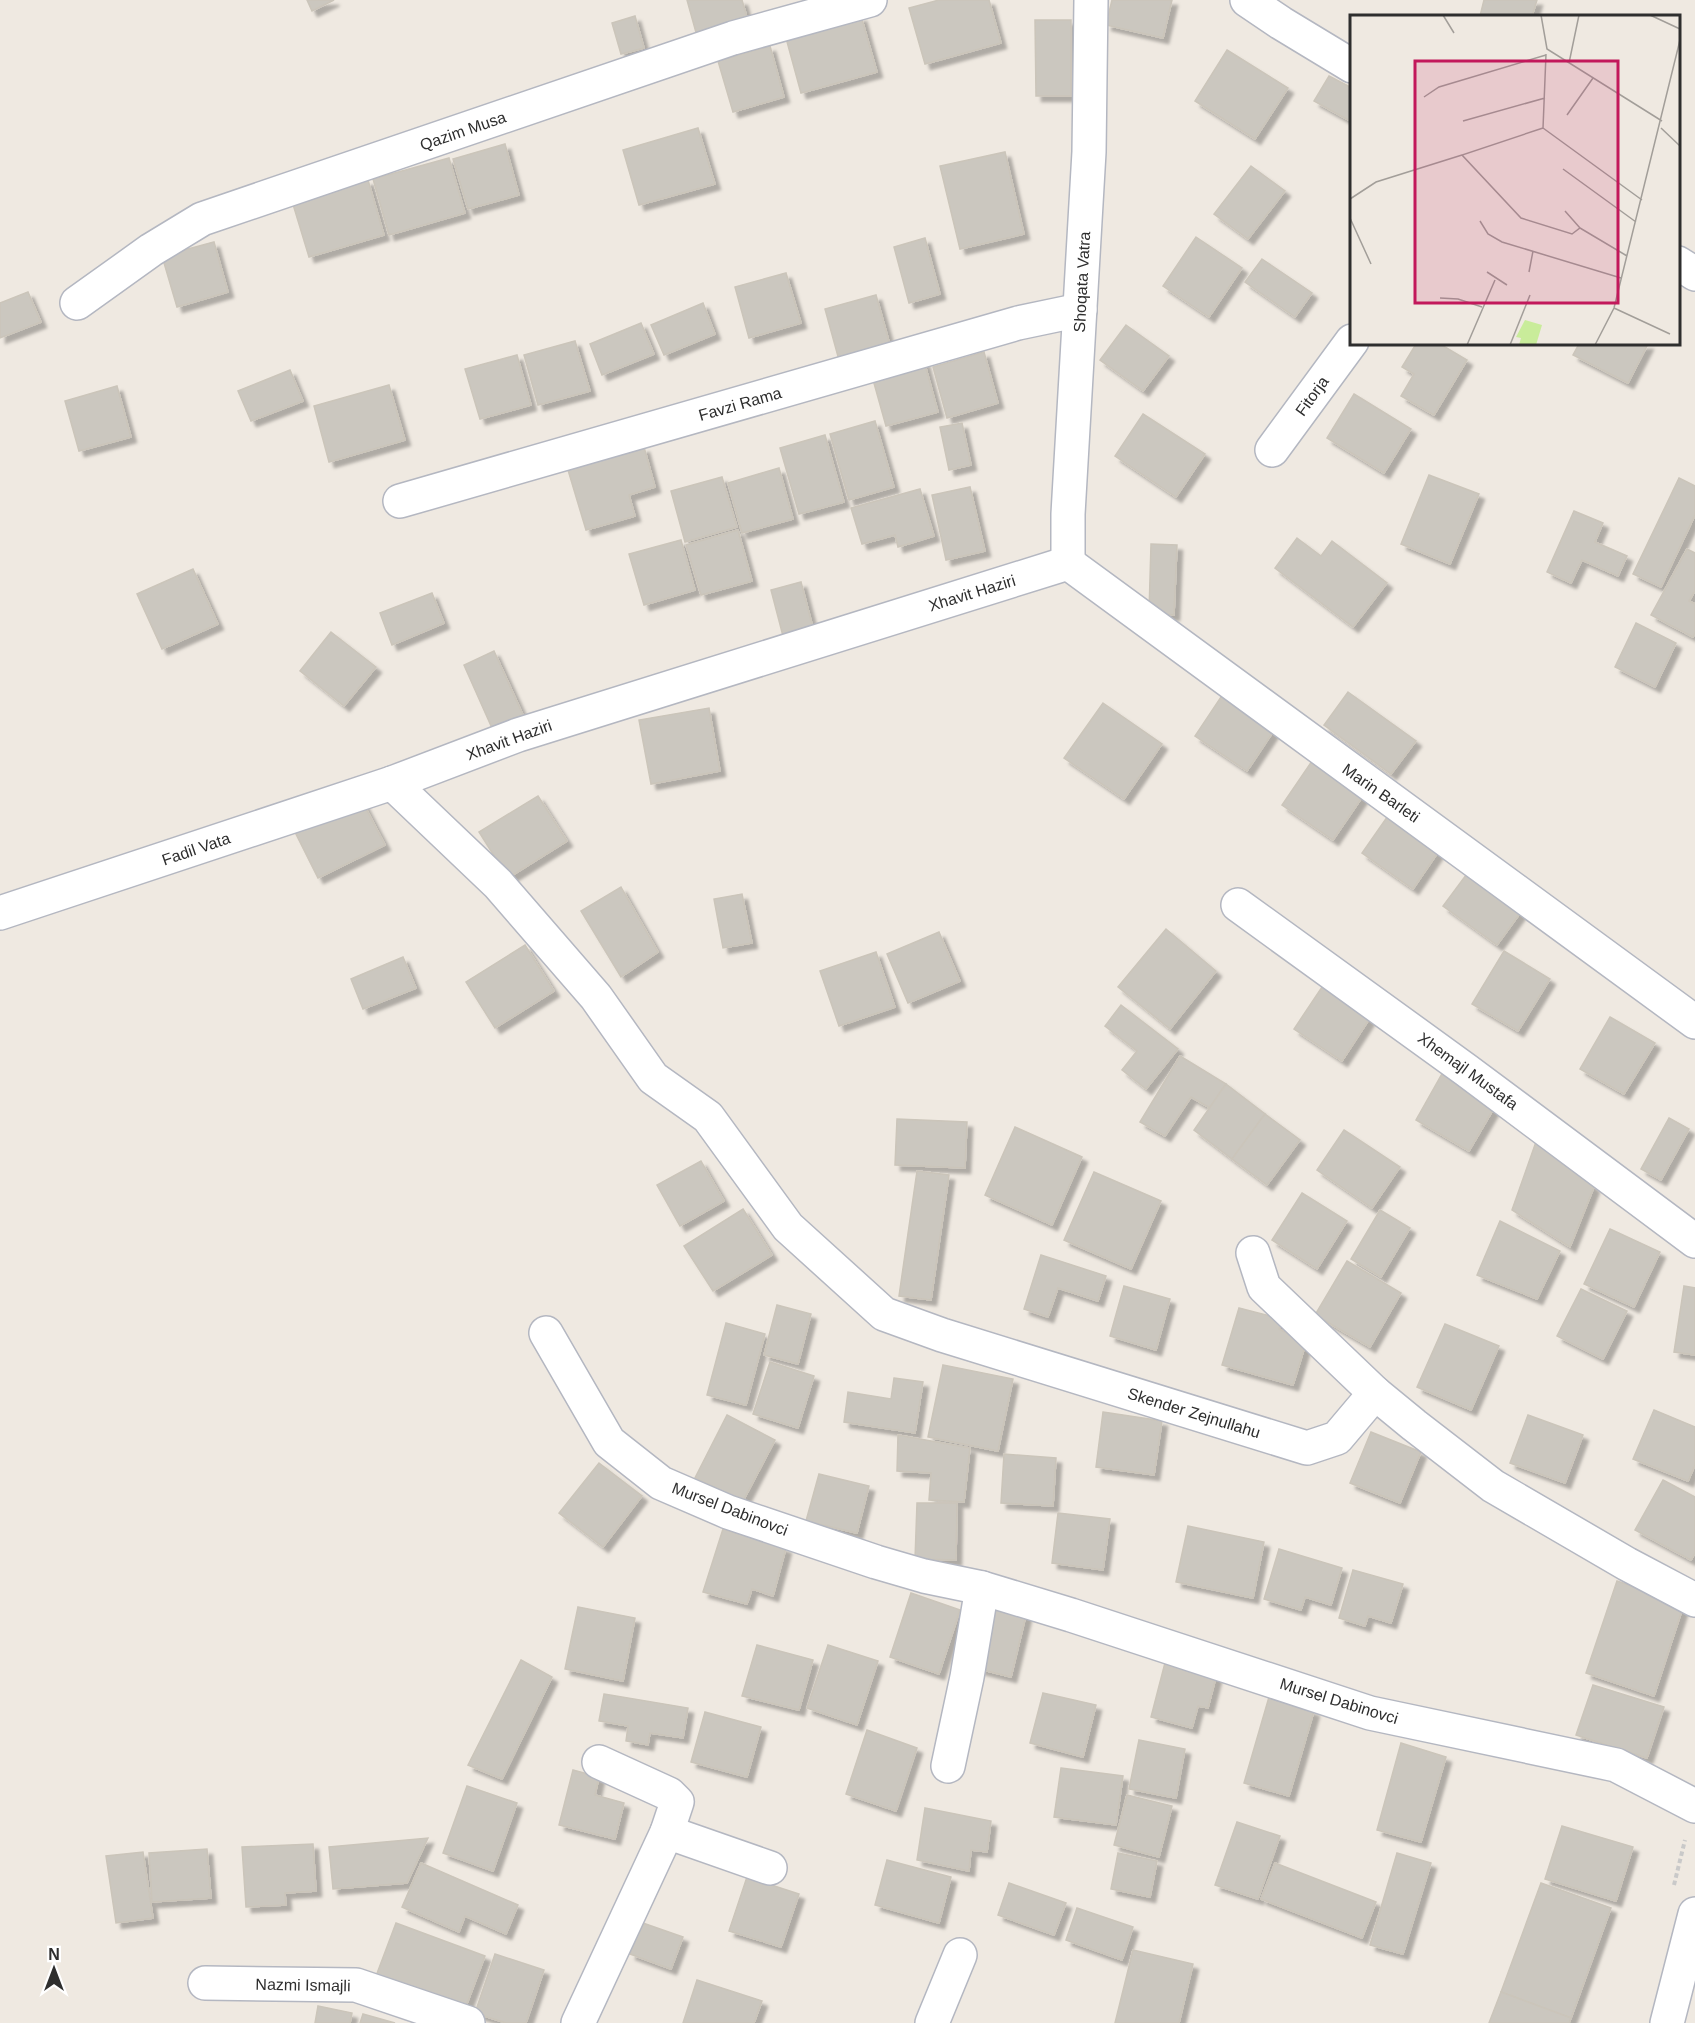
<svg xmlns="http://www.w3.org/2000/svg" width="1695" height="2023" font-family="Helvetica,sans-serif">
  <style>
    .building { fill: #cbc7bf; stroke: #cbc5ba; stroke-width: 1.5; filter: url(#shadow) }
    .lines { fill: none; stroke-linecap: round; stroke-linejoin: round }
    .street-casing { stroke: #b4b7c1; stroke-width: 36 }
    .secondary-casing { stroke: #b4b7c1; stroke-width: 36 }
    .path { stroke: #c9c9c9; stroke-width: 4; stroke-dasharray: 4.5 3; stroke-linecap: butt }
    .street { stroke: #fff; stroke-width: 33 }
    .secondary { stroke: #fff; stroke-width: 33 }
    .labels { text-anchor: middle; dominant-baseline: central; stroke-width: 5; stroke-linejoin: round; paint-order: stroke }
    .street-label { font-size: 16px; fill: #2e2e2e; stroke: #fff }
    .inset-road { fill: none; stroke: #a29e99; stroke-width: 1.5 }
    .view { fill: #c2185b; fill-opacity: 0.15; stroke: #c2185b; stroke-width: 3 }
    .inset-edge { fill: none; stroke: #2e2e2e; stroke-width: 3 }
  </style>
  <defs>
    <filter id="shadow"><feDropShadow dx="5.5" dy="5.5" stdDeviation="1.5" flood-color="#0004"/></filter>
  </defs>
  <rect width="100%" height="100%" fill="#efe9e1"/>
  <g class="building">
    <path d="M 307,0 L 334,0 L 312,11 Z"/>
    <path d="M 687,0 L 742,0 L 748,21 L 697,36 Z"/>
    <path d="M 939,0 L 989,0 L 1001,43 L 925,64 L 909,8 Z"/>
    <path d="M 1112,0 L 1172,0 L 1163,38 L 1106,25 Z"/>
    <path d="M 1484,0 L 1537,0 L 1532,16 L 1480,16 Z"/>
    <path d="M 635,16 L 644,48 L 621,54 L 612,23 Z"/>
    <path d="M 861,16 L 877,72 L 801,93 L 786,38 Z"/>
    <path d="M 1035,20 L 1071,20 L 1071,96 L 1036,96 Z"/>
    <path d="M 770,46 L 784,97 L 733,112 L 718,61 Z"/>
    <path d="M 1227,50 L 1288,88 L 1255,139 L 1195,101 Z"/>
    <path d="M 1329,76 L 1352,88 L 1352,122 L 1314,101 Z"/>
    <path d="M 698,128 L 715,184 L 639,205 L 623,150 Z"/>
    <path d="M 505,144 L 519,195 L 468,209 L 453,159 Z"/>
    <path d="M 1005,152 L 1024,234 L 960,249 L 940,166 Z"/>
    <path d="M 449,158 L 465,213 L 389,235 L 373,179 Z"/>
    <path d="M 1251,166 L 1285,191 L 1248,239 L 1214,214 Z"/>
    <path d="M 368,180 L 384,235 L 309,257 L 292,201 Z"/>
    <path d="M 1196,237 L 1242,268 L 1209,317 L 1163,286 Z"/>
    <path d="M 925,238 L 940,294 L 909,303 L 894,247 Z"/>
    <path d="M 214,242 L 228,292 L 177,307 L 162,256 Z"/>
    <path d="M 1262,259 L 1312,293 L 1295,317 L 1245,282 Z"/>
    <path d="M 786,273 L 801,323 L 749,338 L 735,287 Z"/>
    <path d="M 28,292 L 41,322 L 0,338 L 0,303 Z"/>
    <path d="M 876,295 L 890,345 L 839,360 L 825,309 Z"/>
    <path d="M 703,303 L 715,334 L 664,355 L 651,325 Z"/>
    <path d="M 641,323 L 654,354 L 602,375 L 590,344 Z"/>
    <path d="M 1126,325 L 1169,356 L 1143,391 L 1100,360 Z"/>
    <path d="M 575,341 L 590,391 L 538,405 L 524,355 Z"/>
    <path d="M 1416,344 L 1440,344 L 1467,360 L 1434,415 L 1401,396 L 1414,374 L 1402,367 Z"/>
    <path d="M 1579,344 L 1648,344 L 1628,383 L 1573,355 Z"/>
    <path d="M 984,352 L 998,403 L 947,418 L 933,367 Z"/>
    <path d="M 517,355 L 531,405 L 480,419 L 465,369 Z"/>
    <path d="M 924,361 L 938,412 L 886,426 L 872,376 Z"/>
    <path d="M 290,370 L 303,401 L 251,421 L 238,391 Z"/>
    <path d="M 389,385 L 405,440 L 329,462 L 314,406 Z"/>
    <path d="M 117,386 L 131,437 L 79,451 L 65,401 Z"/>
    <path d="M 1354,394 L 1411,429 L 1384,473 L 1327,438 Z"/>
    <path d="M 1143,414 L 1205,454 L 1176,497 L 1115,456 Z"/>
    <path d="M 875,421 L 894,487 L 849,500 L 830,434 Z"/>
    <path d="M 962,423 L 971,465 L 949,470 L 940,427 Z"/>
    <path d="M 825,435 L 844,502 L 799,514 L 780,448 Z"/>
    <path d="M 644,447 L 655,487 L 629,495 L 635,516 L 586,530 L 568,470 Z"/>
    <path d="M 779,468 L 793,519 L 742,533 L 728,483 Z"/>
    <path d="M 1429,475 L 1479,494 L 1450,564 L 1401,544 Z"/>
    <path d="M 722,477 L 737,527 L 685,542 L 671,491 Z"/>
    <path d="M 1679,478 L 1695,486 L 1695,515 L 1661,587 L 1633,574 Z"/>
    <path d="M 970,487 L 985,551 L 946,560 L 932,495 Z"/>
    <path d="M 920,489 L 934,536 L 898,547 L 895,535 L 862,544 L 851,508 Z"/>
    <path d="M 1574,511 L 1603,523 L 1595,542 L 1627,556 L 1618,576 L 1582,560 L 1571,583 L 1547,572 Z"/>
    <path d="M 738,530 L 752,581 L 701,595 L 686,545 Z"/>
    <path d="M 1297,538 L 1321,556 L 1332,541 L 1387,583 L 1353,627 L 1275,568 Z"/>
    <path d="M 681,540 L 695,590 L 644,605 L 629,554 Z"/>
    <path d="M 1151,544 L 1177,545 L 1174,615 L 1149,613 Z"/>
    <path d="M 1687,549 L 1695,553 L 1695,591 L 1689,601 L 1695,604 L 1695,633 L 1693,637 L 1651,615 Z"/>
    <path d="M 193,569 L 218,624 L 162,649 L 137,594 Z"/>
    <path d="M 801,582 L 813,628 L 783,636 L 771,590 Z"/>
    <path d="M 432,593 L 444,623 L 392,645 L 380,613 Z"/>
    <path d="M 1636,623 L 1676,643 L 1655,687 L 1615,667 Z"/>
    <path d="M 331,632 L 376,667 L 344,706 L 300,671 Z"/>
    <path d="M 494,651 L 523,715 L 492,728 L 464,665 Z"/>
    <path d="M 1348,692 L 1416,741 L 1391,774 L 1324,725 Z"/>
    <path d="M 1223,694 L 1275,729 L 1247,771 L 1195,736 Z"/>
    <path d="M 1103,703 L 1162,744 L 1124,799 L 1064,758 Z"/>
    <path d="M 709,708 L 720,771 L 651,784 L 639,720 Z"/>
    <path d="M 1312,761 L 1363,796 L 1333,840 L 1282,805 Z"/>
    <path d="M 359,795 L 385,845 L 318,878 L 293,828 Z"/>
    <path d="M 538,796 L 567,841 L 508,878 L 479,832 Z"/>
    <path d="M 1392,810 L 1443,845 L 1413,889 L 1362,853 Z"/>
    <path d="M 1472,867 L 1526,905 L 1497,945 L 1443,906 Z"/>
    <path d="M 621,887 L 658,952 L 621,977 L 581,911 Z"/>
    <path d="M 742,894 L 752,943 L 723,948 L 714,899 Z"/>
    <path d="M 1166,929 L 1216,971 L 1170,1029 L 1118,987 Z"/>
    <path d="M 939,932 L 960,981 L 908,1003 L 887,954 Z"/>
    <path d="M 525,945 L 554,991 L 495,1028 L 466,982 Z"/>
    <path d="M 1504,951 L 1550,979 L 1518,1031 L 1472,1004 Z"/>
    <path d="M 876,952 L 895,1007 L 839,1026 L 820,971 Z"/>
    <path d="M 403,957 L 416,988 L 363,1009 L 351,979 Z"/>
    <path d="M 1324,984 L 1370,1018 L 1342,1061 L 1294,1029 Z"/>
    <path d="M 1121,1005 L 1178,1049 L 1146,1089 L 1122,1070 L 1137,1051 L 1105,1026 Z"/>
    <path d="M 1610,1017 L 1655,1043 L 1624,1094 L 1580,1069 Z"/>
    <path d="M 1180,1056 L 1226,1084 L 1210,1108 L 1191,1097 L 1165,1136 L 1140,1122 Z"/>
    <path d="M 1443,1072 L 1497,1103 L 1469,1151 L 1416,1120 Z"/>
    <path d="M 1226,1084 L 1265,1114 L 1232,1159 L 1194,1130 Z"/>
    <path d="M 1265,1114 L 1300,1140 L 1267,1185 L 1232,1159 Z"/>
    <path d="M 1669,1118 L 1689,1129 L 1661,1180 L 1641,1169 Z"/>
    <path d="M 897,1119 L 967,1122 L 965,1168 L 895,1165 Z"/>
    <path d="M 1015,1127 L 1082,1157 L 1052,1225 L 985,1195 Z"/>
    <path d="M 1344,1130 L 1400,1167 L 1372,1208 L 1317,1170 Z"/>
    <path d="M 1537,1139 L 1594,1187 L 1570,1247 L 1512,1210 Z"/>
    <path d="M 701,1161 L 724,1201 L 680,1226 L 657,1185 Z"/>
    <path d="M 917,1171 L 949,1175 L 931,1300 L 899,1296 Z"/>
    <path d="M 1094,1172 L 1161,1201 L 1131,1269 L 1064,1240 Z"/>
    <path d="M 1302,1193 L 1347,1221 L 1317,1269 L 1272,1240 Z"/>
    <path d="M 743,1209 L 772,1255 L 713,1291 L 684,1246 Z"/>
    <path d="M 1380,1210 L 1410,1228 L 1381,1277 L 1351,1259 Z"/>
    <path d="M 1500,1221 L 1560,1251 L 1537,1299 L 1477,1275 Z"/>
    <path d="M 1610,1229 L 1660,1252 L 1634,1307 L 1584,1284 Z"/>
    <path d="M 1041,1255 L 1106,1276 L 1098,1301 L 1058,1288 L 1048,1317 L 1024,1309 Z"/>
    <path d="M 1347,1261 L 1401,1293 L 1370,1347 L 1315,1315 Z"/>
    <path d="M 1124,1286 L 1170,1299 L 1156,1350 L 1110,1336 Z"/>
    <path d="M 1684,1286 L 1695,1288 L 1695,1355 L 1674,1352 Z"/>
    <path d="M 1581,1289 L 1627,1311 L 1603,1359 L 1557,1336 Z"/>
    <path d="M 777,1305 L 811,1314 L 798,1364 L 764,1355 Z"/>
    <path d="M 1239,1308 L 1282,1319 L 1279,1329 L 1306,1343 L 1293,1385 L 1222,1365 Z"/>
    <path d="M 726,1323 L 765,1334 L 746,1405 L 707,1395 Z"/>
    <path d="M 1445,1324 L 1499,1346 L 1471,1410 L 1417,1387 Z"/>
    <path d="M 770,1362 L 814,1376 L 798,1428 L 753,1414 Z"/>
    <path d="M 943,1365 L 1013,1379 L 998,1451 L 928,1437 Z"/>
    <path d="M 894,1378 L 923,1382 L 915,1433 L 844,1422 L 848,1392 L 891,1399 Z"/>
    <path d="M 1654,1410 L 1695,1427 L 1695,1465 L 1688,1481 L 1633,1459 Z"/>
    <path d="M 1103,1412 L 1162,1421 L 1154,1475 L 1096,1467 Z"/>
    <path d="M 727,1415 L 775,1440 L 743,1501 L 695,1478 Z"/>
    <path d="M 1528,1415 L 1583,1435 L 1565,1483 L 1510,1463 Z"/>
    <path d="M 1371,1432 L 1421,1452 L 1400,1503 L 1350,1483 Z"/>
    <path d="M 898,1435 L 970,1448 L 964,1502 L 929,1500 L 931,1473 L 897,1471 Z"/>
    <path d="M 1004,1454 L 1056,1458 L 1053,1506 L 1001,1503 Z"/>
    <path d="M 599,1463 L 642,1496 L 603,1547 L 559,1513 Z"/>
    <path d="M 819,1474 L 869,1486 L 857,1533 L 806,1521 Z"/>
    <path d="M 1663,1480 L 1695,1497 L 1695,1553 L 1691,1560 L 1635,1530 Z"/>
    <path d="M 917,1503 L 957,1503 L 956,1560 L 915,1559 Z"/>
    <path d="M 1058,1513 L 1110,1519 L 1103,1570 L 1052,1563 Z"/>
    <path d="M 1188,1526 L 1264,1542 L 1253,1598 L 1176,1582 Z"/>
    <path d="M 723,1529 L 786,1548 L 773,1596 L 752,1589 L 747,1604 L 703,1592 Z"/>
    <path d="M 1279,1549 L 1342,1568 L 1331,1605 L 1305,1597 L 1301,1610 L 1264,1599 Z"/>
    <path d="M 1353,1570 L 1403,1584 L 1391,1623 L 1368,1616 L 1365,1626 L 1339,1618 Z"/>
    <path d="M 1617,1581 L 1684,1604 L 1654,1696 L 1586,1673 Z"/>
    <path d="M 911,1593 L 960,1610 L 939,1674 L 890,1657 Z"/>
    <path d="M 995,1604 L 1027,1611 L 1011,1677 L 979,1669 Z"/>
    <path d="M 578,1607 L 635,1618 L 623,1681 L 565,1669 Z"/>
    <path d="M 757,1645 L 813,1660 L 799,1710 L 742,1696 Z"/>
    <path d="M 828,1645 L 878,1661 L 857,1725 L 807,1708 Z"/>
    <path d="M 1166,1659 L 1217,1673 L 1208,1708 L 1198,1706 L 1192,1728 L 1151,1717 Z"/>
    <path d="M 521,1660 L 552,1677 L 502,1779 L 468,1765 Z"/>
    <path d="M 1593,1685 L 1664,1707 L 1647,1758 L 1576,1735 Z"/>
    <path d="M 1043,1693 L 1096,1705 L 1083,1757 L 1030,1743 Z"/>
    <path d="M 604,1694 L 688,1708 L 683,1738 L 650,1733 L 648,1745 L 626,1741 L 628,1726 L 599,1721 Z"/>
    <path d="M 1269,1697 L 1314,1711 L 1289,1796 L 1244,1783 Z"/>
    <path d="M 705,1712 L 761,1727 L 747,1777 L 691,1762 Z"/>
    <path d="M 867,1730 L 917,1748 L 896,1811 L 846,1794 Z"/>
    <path d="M 1139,1740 L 1185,1749 L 1176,1798 L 1129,1789 Z"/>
    <path d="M 1401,1743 L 1446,1757 L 1421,1842 L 1377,1830 Z"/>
    <path d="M 1061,1768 L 1123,1776 L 1116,1825 L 1054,1817 Z"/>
    <path d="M 573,1770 L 599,1777 L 595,1795 L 624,1803 L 615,1839 L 559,1825 Z"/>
    <path d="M 467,1786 L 517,1803 L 493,1871 L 443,1853 Z"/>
    <path d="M 1127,1795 L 1172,1806 L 1159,1857 L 1114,1845 Z"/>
    <path d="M 925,1808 L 991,1821 L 987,1852 L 971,1850 L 969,1871 L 917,1860 Z"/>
    <path d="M 1237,1822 L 1280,1836 L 1258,1899 L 1215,1885 Z"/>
    <path d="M 1562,1826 L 1633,1847 L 1616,1901 L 1545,1879 Z"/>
    <path d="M 428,1838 L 407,1883 L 333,1889 L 329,1847 Z"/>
    <path d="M 313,1844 L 316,1891 L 285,1893 L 286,1905 L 246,1907 L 242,1847 Z"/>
    <path d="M 207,1849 L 211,1898 L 152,1902 L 149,1853 Z"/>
    <path d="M 143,1852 L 153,1918 L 116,1923 L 106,1856 Z"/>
    <path d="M 1118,1853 L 1157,1861 L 1150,1897 L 1111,1889 Z"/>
    <path d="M 1397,1853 L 1431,1863 L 1403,1954 L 1370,1945 Z"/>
    <path d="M 887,1860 L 951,1877 L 939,1923 L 875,1905 Z"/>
    <path d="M 421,1863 L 518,1905 L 506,1934 L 465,1916 L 459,1932 L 402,1907 Z"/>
    <path d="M 1275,1863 L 1376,1902 L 1362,1938 L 1261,1899 Z"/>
    <path d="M 747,1877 L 799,1894 L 781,1947 L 729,1931 Z"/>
    <path d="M 1009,1883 L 1066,1903 L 1054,1935 L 998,1915 Z"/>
    <path d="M 1541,1883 L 1611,1908 L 1571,2018 L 1501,1992 Z"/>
    <path d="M 1077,1908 L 1133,1927 L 1122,1960 L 1066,1940 Z"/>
    <path d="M 640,1922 L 683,1937 L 671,1969 L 630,1954 Z"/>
    <path d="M 396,1923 L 485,1956 L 465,2009 L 376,1976 Z"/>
    <path d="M 1133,1950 L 1193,1964 L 1179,2023 L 1115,2023 Z"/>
    <path d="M 495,1954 L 544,1970 L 526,2023 L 506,2023 L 475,2013 Z"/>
    <path d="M 697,1980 L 762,2001 L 754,2023 L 683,2023 Z"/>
    <path d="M 1501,1992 L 1571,2018 L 1569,2023 L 1489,2023 Z"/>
    <path d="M 318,2006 L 352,2013 L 350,2023 L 315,2023 Z"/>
    <path d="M 363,2014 L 395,2023 L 360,2023 Z"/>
  </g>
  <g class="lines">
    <defs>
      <g id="street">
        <path d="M 1247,0 L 1281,23 L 1352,66"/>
        <path d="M 1678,263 L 1695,274"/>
        <path d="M 77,303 L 151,250 L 202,219 L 733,38 L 870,0"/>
        <path d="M 1272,450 L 1352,341"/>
        <path d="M 400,501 L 1018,323 L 1080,310"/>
        <path d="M 1068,563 L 518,735 L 392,783 L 498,884 L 596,997 L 653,1078 L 708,1117 L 788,1227 L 884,1314 L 942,1335 L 1307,1448 L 1337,1438 L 1375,1393 L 1414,1425 L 1493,1486 L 1627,1564 L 1695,1600"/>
        <path d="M 1068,563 L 1695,1022"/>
        <path d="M 1068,563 L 1068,514 L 1089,152 L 1091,0"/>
        <path d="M 1238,905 L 1466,1070 L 1695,1241"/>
        <path d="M 0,913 L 392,783"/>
        <path d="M 1253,1253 L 1264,1287 L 1375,1393"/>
        <path d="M 546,1333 L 609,1442 L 661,1483 L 728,1512 L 876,1562 L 924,1576 L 982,1588 L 1071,1615 L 1370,1713 L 1616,1765 L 1695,1806"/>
        <path d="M 948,1766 L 967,1677 L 982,1588"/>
        <path d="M 667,1832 L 770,1868"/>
        <path d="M 205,1983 L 356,1985 L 468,2023"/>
        <path d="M 578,2023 L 667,1832 L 677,1802 L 669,1794 L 599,1762"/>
        <path d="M 932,2023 L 960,1955"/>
      </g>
      <path id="secondary" d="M 1667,2023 L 1695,1914"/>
    </defs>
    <use href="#street" class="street-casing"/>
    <use href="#secondary" class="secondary-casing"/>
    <path class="path" d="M 1674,1885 L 1685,1840"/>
    <use href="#street" class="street"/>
    <use href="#secondary" class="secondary"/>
  </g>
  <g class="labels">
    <g class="street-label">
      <text transform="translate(463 131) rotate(-19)">Qazim Musa</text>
      <text transform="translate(1082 282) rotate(-87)">Shoqata Vatra</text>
      <text transform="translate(1312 396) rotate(-54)">Fitorja</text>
      <text transform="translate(740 404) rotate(-16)">Favzi Rama</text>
      <text transform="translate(972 593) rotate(-17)">Xhavit Haziri</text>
      <text transform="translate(509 740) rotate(-20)">Xhavit Haziri</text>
      <text transform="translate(1381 793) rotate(35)">Marin Barleti</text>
      <text transform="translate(196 849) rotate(-19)">Fadil Vata</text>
      <text transform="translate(1468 1071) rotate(36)">Xhemajl Mustafa</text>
      <text transform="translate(1194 1413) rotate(17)">Skender Zejnullahu</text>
      <text transform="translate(730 1509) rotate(21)">Mursel Dabinovci</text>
      <text transform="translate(1339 1701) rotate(17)">Mursel Dabinovci</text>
      <text transform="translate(303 1985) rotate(1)">Nazmi Ismajli</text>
    </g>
  </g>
  <g transform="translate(1350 15)">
    <rect width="330" height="330" fill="#efe9e1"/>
    <path d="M 175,305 L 192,310 L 186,330 L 169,330 L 171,323 L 166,322 Z" fill="#c9ec9a"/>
    <path class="inset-road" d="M 93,0 L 104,18M 191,0 L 197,34 L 312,106M 300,0 L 330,14M 219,48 L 229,0M 74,82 L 89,72 L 196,40M 217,100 L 243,63M 113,106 L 195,83M 193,113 L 112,140 L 171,203 L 222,219 L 230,213 L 277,241M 193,113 L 292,185M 193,113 L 196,39M 311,113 L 330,131M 213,154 L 286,207M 0,184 L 26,167 L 112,140M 215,196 L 230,213M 0,203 L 21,249M 130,206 L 138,219 L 152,227 L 271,263M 137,257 L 157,270M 179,257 L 183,236M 90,283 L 108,284 L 132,292M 264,293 L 320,319M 117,330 L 145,265M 160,330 L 180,280M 245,330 L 264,293 L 330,25"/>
    <path class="view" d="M 65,46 L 268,46 L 268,288 L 65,288 Z"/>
    <rect width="330" height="330" class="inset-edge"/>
  </g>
  <g transform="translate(54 1969)" stroke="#ffffff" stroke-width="4.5" paint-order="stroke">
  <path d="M0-4.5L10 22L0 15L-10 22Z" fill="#2e2e2e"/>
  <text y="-9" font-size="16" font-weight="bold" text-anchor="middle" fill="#2e2e2e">N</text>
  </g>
</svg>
